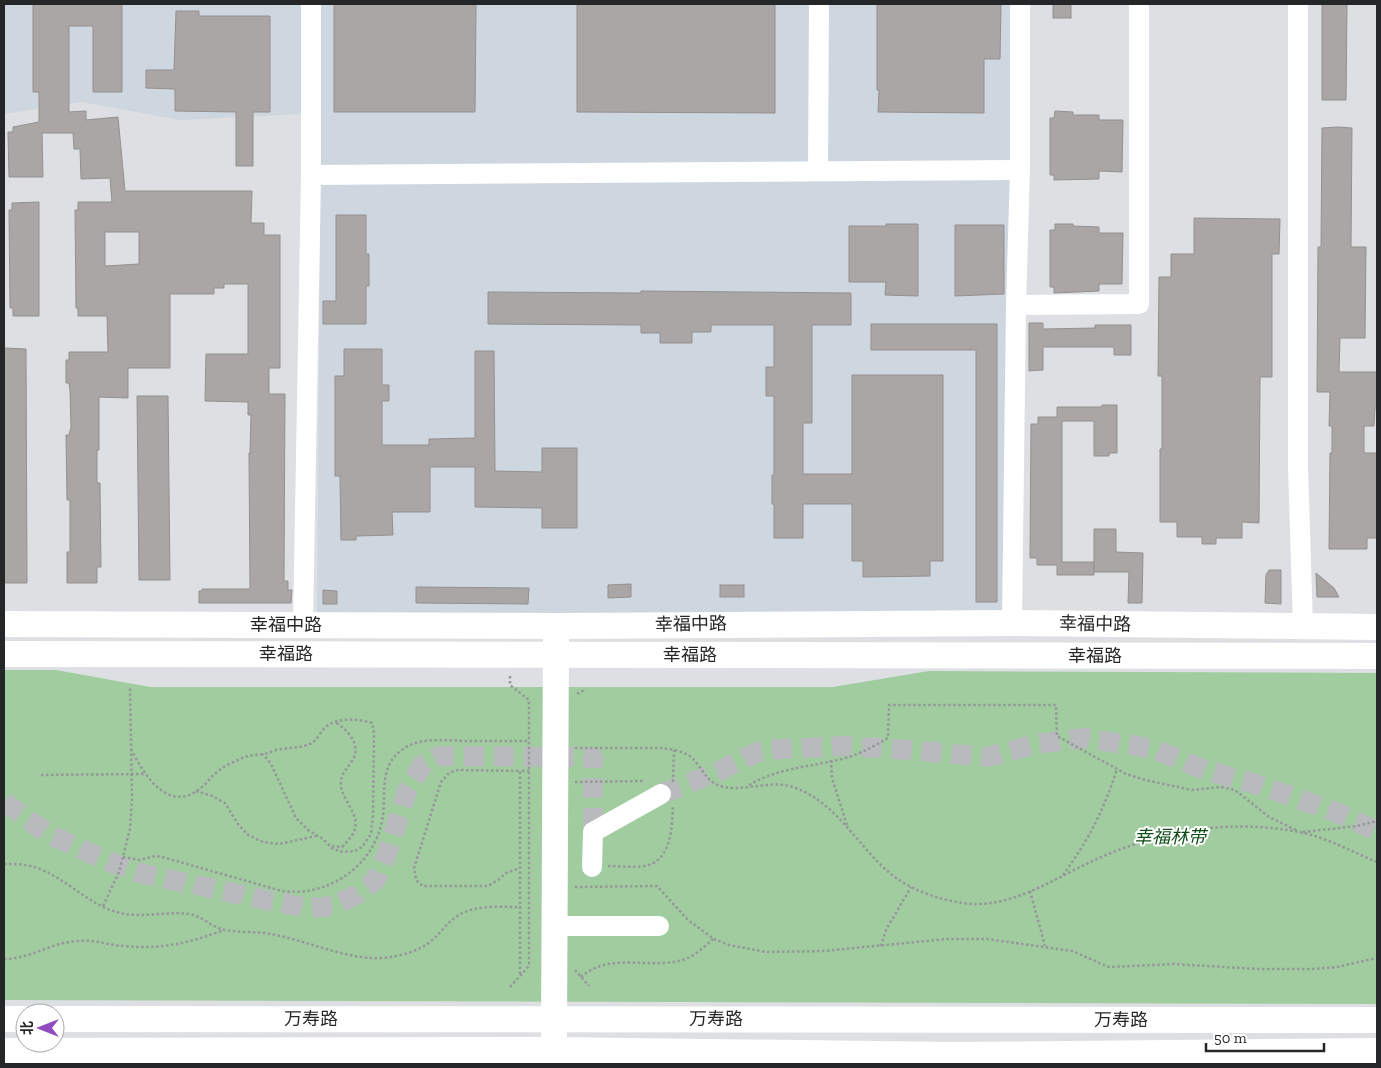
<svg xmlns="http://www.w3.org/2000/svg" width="1381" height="1068" font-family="'Zilla Slab','Noto Sans SC',serif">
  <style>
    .built { fill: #ced6df }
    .green { fill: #a0cca0 }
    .building { fill: #aaa6a6; stroke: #94908f; fill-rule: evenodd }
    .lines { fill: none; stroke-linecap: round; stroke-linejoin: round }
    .minor-tunnel { stroke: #b8babd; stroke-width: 20; stroke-dasharray: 20 10; stroke-linecap: butt }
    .path { stroke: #959799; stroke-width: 2.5; stroke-dasharray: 2.5 2.5; stroke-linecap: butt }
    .minor { stroke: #fff; stroke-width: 20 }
    .major { stroke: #fff; stroke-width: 26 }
    .labels { text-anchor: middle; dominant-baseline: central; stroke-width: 4; stroke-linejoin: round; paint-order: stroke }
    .street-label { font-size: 18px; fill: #252627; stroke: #fff }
    .park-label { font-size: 18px; font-style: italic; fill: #0e4d16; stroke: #fff }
  </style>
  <rect width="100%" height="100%" fill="#dddfe2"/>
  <path class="built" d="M 4,4 L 1014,4 L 1003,611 L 317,615 L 321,113 L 180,120 L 82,102 L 4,114 Z"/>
  <path class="green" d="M 4,670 L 56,670 L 150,687 L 833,687 L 929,671 L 1377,673 L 1377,1004 L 4,1000 Z"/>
  <g class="building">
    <path d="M 33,4 L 122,4 L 122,92 L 93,92 L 93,26 L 69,26 L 69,112 L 86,111 L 86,120 L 118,117 L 125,191 L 252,191 L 251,223 L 264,223 L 264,235 L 280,235 L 280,368 L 269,368 L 269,394 L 285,394 L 284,581 L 288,581 L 288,590 L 292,590 L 291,603 L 199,603 L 199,591 L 202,591 L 202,589 L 250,589 L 249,453 L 250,453 L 251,415 L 248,415 L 248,402 L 205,401 L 206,354 L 248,354 L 248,284 L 224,284 L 224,288 L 214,288 L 214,294 L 170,294 L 170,368 L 128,368 L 128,398 L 99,397 L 99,450 L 97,450 L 97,483 L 100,483 L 101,567 L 97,567 L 97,583 L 67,583 L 67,552 L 70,552 L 70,500 L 67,500 L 66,435 L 69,435 L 71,427 L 70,391 L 69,383 L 66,383 L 66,360 L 69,360 L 69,352 L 108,352 L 107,316 L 78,316 L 78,308 L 76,308 L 75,210 L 78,210 L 78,202 L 112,202 L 110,178 L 81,179 L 80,149 L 74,149 L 73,133 L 42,133 L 43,177 L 9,177 L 8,132 L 13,132 L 13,127 L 39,122 L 39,92 L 33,92 ZM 105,232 L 139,232 L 139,264 L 105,266 Z"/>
    <path d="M 334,4 L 476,4 L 475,112 L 334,112 Z"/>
    <path d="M 577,4 L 775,4 L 775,113 L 577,112 Z"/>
    <path d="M 877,4 L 1001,4 L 1000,59 L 984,59 L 984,113 L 878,112 L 879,90 L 877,90 Z"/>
    <rect x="1053" y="4" width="18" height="14"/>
    <path d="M 1322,4 L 1347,4 L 1346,100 L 1322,100 Z"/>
    <path d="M 176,11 L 199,11 L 199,16 L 270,16 L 270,112 L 253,112 L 253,166 L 236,166 L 236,112 L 175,111 L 175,89 L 146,88 L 146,70 L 174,70 Z"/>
    <path d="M 1055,111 L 1073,112 L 1073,115 L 1099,115 L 1099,120 L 1123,120 L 1122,172 L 1099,171 L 1099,179 L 1054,180 L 1054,175 L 1050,175 L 1050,118 L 1054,118 Z"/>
    <path d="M 1338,127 L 1352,128 L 1351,247 L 1366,247 L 1365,338 L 1340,338 L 1339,372 L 1377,372 L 1377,408 L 1375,408 L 1374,426 L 1364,426 L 1364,453 L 1377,453 L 1377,538 L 1367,538 L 1367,549 L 1329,549 L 1330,453 L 1332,453 L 1332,426 L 1329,426 L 1330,392 L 1317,392 L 1318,247 L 1321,247 L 1322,128 Z"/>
    <path d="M 39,202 L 39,316 L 13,316 L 13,308 L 10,308 L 9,210 L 12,210 L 12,203 Z"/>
    <path d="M 336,215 L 366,215 L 366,254 L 369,254 L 369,286 L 366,286 L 366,324 L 323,324 L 323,301 L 336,301 Z"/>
    <path d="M 1194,218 L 1280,219 L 1279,254 L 1272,254 L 1272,377 L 1260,377 L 1259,523 L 1242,522 L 1242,538 L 1216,538 L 1216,544 L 1202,544 L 1202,537 L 1177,537 L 1177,522 L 1160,522 L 1160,449 L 1162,449 L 1162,376 L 1158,376 L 1159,277 L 1171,277 L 1171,254 L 1194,254 Z"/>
    <path d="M 886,224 L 918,224 L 918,296 L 885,295 L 886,282 L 849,282 L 849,226 L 886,226 Z"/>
    <path d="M 1055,224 L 1073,224 L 1073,226 L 1099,227 L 1099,233 L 1123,233 L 1122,284 L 1099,284 L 1099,291 L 1054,293 L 1054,287 L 1050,287 L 1050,230 L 1055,230 Z"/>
    <path d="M 955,225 L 1004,225 L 1004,294 L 955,296 Z"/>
    <path d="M 641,291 L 851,293 L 851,325 L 812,325 L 812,423 L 803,423 L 803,474 L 852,474 L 852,375 L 943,375 L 943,561 L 930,561 L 930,576 L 863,577 L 863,561 L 852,561 L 852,504 L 803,504 L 803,538 L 774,538 L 774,504 L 772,504 L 772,475 L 774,475 L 774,396 L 766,396 L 766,367 L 774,367 L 774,325 L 711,325 L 711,332 L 692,332 L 692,343 L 660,343 L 660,333 L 641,333 L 641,325 L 488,324 L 488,292 L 641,293 Z"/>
    <path d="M 1029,323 L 1043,323 L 1043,329 L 1095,328 L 1095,325 L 1131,325 L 1131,355 L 1114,355 L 1114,347 L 1043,347 L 1043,370 L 1029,371 Z"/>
    <path d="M 871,324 L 997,324 L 997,602 L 976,602 L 976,350 L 871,350 Z"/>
    <path d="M 4,348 L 26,349 L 27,583 L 4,583 Z"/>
    <path d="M 344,349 L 382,349 L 382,385 L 389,385 L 389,401 L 382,401 L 382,445 L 429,445 L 429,439 L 475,438 L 475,351 L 494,351 L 495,471 L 542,472 L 542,448 L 577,448 L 577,528 L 542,528 L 542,508 L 475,507 L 475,467 L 430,467 L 430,512 L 392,512 L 393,535 L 356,536 L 356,540 L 341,540 L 340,476 L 335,476 L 335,376 L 344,376 Z"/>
    <path d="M 137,396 L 168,396 L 170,580 L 139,580 Z"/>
    <path d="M 1102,405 L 1117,405 L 1117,453 L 1109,453 L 1109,456 L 1094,456 L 1094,421 L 1062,421 L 1062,562 L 1094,562 L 1094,575 L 1057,575 L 1057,565 L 1037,565 L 1037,558 L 1030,558 L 1031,424 L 1038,424 L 1038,417 L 1057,417 L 1057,407 L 1102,407 Z"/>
    <path d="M 1094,529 L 1116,529 L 1116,552 L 1143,553 L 1142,603 L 1128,603 L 1129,572 L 1094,572 Z"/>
    <path d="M 1269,570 L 1281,570 L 1281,604 L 1265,603 L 1266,575 Z"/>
    <path d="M 1316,573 L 1334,588 L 1339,597 L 1317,597 Z"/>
    <path d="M 631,584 L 631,597 L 608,598 L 608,585 Z"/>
    <rect x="720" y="585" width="24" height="12"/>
    <path d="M 416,587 L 529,588 L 528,604 L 416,603 Z"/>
    <path d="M 323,590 L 337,591 L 337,604 L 323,604 Z"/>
  </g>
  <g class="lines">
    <g class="minor-tunnel">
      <path d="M 661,794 L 717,772 L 757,752 L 779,749 L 844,746 L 910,750 L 986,757 L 1037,744 L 1085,738 L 1154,749 L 1205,770 L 1262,786 L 1336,812 L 1377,831"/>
      <path d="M 4,802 L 48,834 L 110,862 L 144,874 L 271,901 L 309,908 L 333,906 L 356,895 L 375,881 L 386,856 L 408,788 L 423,764 L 439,756 L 593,757 L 593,832"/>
    </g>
    <g class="path">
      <path d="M 577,694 L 586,689"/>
      <path d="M 575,748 L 661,748 C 669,749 680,750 688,755 C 700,762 704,780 718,785 C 738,794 770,779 793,787 C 834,801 854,840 884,868 C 905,888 935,899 963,903 C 1011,910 1056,877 1097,859 C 1161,830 1230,819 1299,832 C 1326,837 1352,852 1377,862"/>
      <path d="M 131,749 C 145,777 169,814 201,788 C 206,784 210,778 215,774 C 223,766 235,761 245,757 C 251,755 257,755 264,754 C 270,753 276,749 282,749 C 292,747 303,748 312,743 C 318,739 321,730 327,726 C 340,717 358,719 372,723 L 374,733 L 373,814 L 371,834 L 362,847 L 355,851 L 343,852 L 333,849 L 323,839 L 308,830 L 296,818 L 271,764 L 263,754"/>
      <path d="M 831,760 L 832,778 L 847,825"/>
      <path d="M 41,775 L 145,774"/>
      <path d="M 575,782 L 642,781 L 644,783"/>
      <path d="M 673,782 L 674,750"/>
      <path d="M 749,785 C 778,768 809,767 842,759 C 858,755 873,747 888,738 L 889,705 L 1056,705 L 1057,736 L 1126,774 L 1145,780 L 1192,790 L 1221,787 L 1235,790 L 1269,817 L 1298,831"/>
      <path d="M 196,791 L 212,796 L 225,803 L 238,824 L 248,835 L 263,842 L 279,844 L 316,836"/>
      <path d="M 1303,832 L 1357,826 L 1377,821"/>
      <path d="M 332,846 L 342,847 C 360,829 359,821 346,800 C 344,795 341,791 341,785 C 340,775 346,770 352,761 C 362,747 349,730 336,723"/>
      <path d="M 123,857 L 140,860 L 155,856 L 162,857 L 282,891 C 325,897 368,870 380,829 C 390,799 373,765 408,746 C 426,737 449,741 468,741 C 489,741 509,741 529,741"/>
      <path d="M 4,864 C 14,864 24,864 34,867 C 64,876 86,903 116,912 C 140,919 165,911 188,914 C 202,915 211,928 226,930 C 240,933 256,931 271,934 C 304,940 335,955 370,958 C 387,959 409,955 424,946 C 440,937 447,919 465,912 C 482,905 503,907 521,907"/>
      <path d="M 608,866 C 620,866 633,868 644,866 C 671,862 672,829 673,807"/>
      <path d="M 517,869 L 506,873 L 498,880 L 488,886 L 423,886 L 416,880 L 414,868 L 441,782 L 449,773 L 458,770 L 520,771"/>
      <path d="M 1063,875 C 1088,841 1104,810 1117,769"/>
      <path d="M 575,887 L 657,886 L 688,920 L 714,939 L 729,945 L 766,952 L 824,951 L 947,939 L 987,939 L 1072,951 L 1109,967 L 1174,964 L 1257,969 L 1313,969 L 1337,967 L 1377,958"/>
      <path d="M 1030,891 L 1045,946"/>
      <path d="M 103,906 L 119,872 L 130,829 L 132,800 L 130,687"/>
      <path d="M 881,946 L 886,930 L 911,887"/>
      <path d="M 4,959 C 30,959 52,942 78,941 C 93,939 108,945 123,946 C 161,950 189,943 224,930"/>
      <path d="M 575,970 L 589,986"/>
      <path d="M 520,974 L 520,771 L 529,771"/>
      <path d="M 581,977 C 611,950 653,972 688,958 C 697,954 706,945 713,939"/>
      <path d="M 510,987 L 529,966 L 529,700 L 510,685 L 510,675"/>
    </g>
    <g class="minor">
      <path d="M 1298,4 L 1298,467 L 1303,627"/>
      <path d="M 818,171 L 819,4"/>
      <path d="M 311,175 L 1020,170"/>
      <path d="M 1016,305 L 1139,304 L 1139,4"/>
      <path d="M 1012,623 L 1016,305 L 1020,170 L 1020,4"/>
      <path d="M 303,625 L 311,175 L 311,4"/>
      <path d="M 592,867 L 593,832 L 661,794"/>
      <path d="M 554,926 L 659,926"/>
    </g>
    <g class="major">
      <path d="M 4,624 L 556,626 L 1012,623 L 1377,627"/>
      <path d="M 4,654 L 1377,656"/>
      <path d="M 4,1019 L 25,1019"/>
      <path d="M 55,1019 L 1377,1020"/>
      <path d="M 554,1035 L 556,636"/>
      <path d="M 4,1051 L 554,1050 L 952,1055 L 1377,1051"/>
    </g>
  </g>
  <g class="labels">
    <g class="street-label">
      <text transform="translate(691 624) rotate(-1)">幸福中路</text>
      <text transform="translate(1095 624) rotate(1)">幸福中路</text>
      <text x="286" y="625">幸福中路</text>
      <text x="286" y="654">幸福路</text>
      <text x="690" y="655">幸福路</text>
      <text x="1095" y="656">幸福路</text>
      <text x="311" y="1019">万寿路</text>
      <text x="716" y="1019">万寿路</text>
      <text x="1121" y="1020">万寿路</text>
    </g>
    <g class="park-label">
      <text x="1170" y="837">幸福林带</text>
    </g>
  </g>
  <rect width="1381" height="1068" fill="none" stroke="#252627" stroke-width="10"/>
  <g transform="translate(40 1028) rotate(270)"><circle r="24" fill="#ffffff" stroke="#a8a8a9"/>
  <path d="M0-4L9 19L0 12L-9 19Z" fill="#914bbe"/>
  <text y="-8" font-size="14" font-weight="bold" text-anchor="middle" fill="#252627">北</text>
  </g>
  <path d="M1206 1043v8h118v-8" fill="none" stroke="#252627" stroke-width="2.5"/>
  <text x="1214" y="1043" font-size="15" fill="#252627" stroke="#ffffff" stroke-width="4" paint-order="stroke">50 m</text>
</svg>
